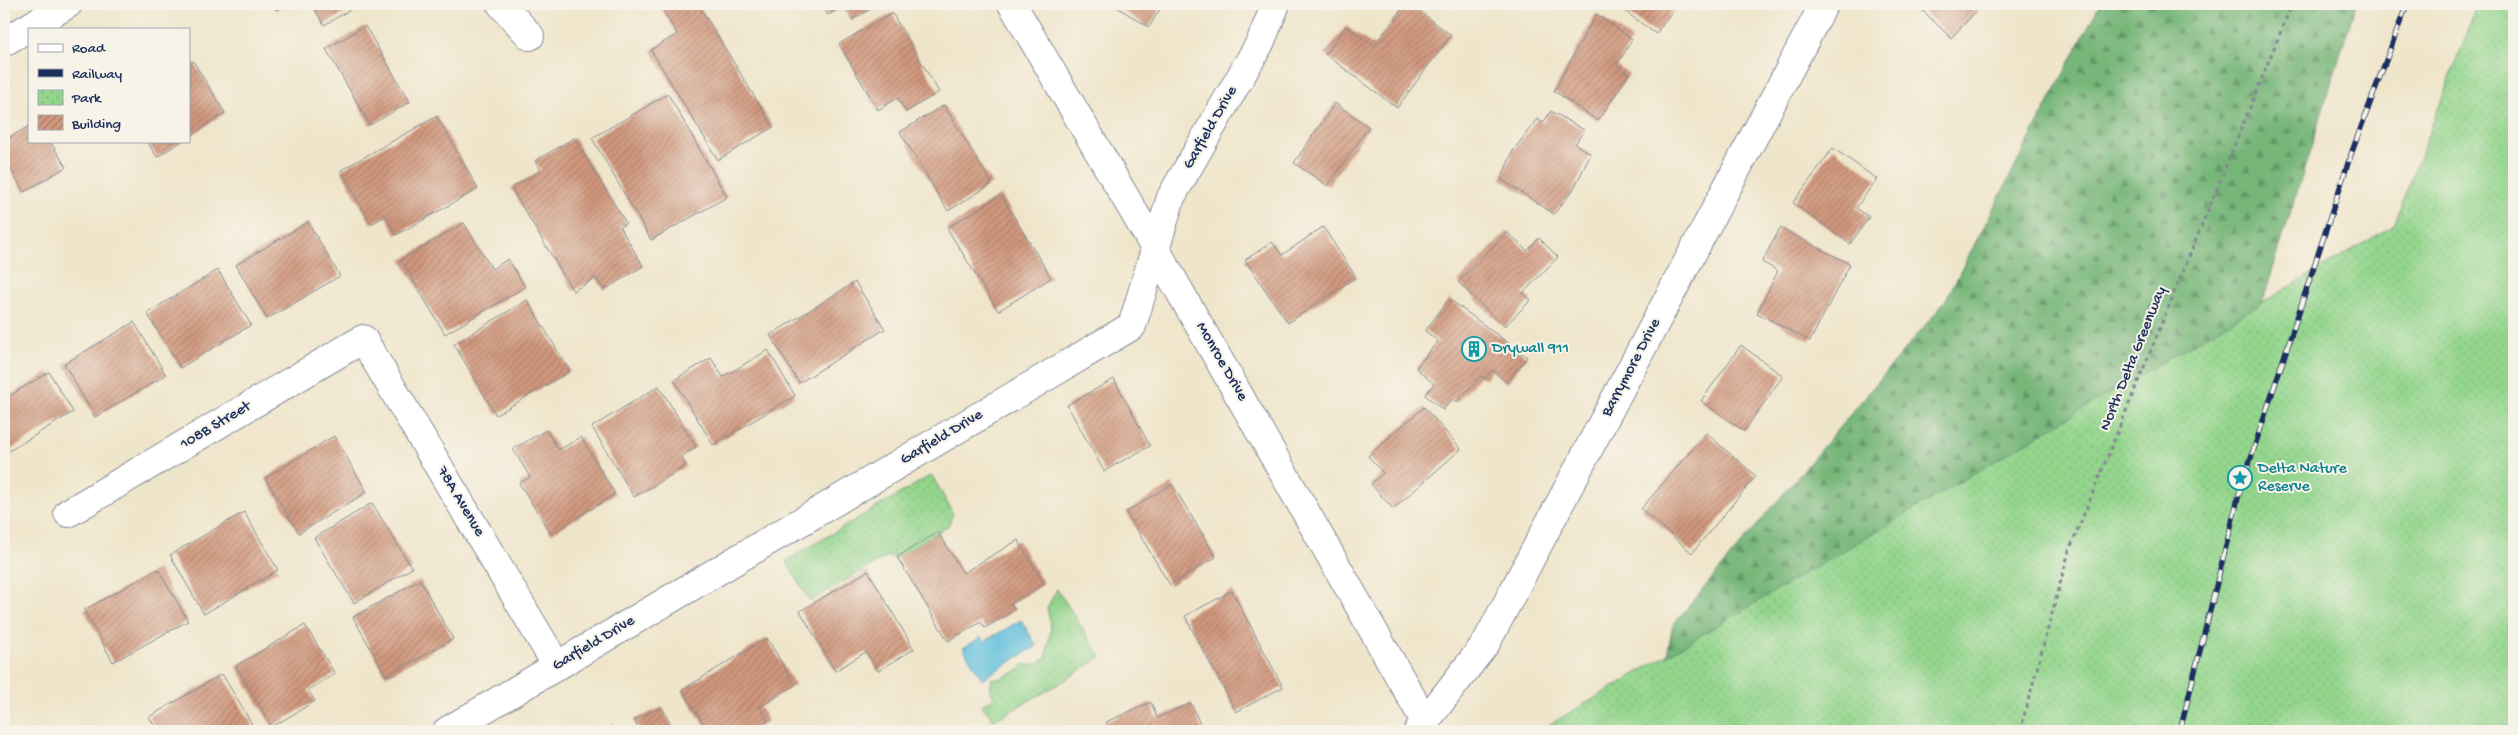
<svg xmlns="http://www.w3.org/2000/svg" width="2518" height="735" font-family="'Gochi Hand',sans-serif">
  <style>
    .forest { fill: url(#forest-firs); stroke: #48726b }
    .park { fill: url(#park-dots); stroke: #578275 }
    .water { fill: #5ebfdd; stroke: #3c779e }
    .building { fill: url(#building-hatch) }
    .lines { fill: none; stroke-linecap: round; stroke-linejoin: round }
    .street-casing { stroke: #858a94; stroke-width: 30 }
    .path { stroke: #858a94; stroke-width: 3; stroke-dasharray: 4 4; stroke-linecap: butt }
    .street { stroke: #fff; stroke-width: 28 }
    .rail-casing { stroke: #1b2f5e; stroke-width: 5.5 }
    .rail { stroke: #f7f3e8; stroke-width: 4; stroke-dasharray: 11; stroke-linecap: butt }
    .labels { text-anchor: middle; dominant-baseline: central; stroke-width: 4; stroke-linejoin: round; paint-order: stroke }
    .street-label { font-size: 16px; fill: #1b2f5e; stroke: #f7f3e8 }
    .culture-label { font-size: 16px; fill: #0d838f; stroke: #f7f3e8; text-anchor: start }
  </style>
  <defs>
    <pattern id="forest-firs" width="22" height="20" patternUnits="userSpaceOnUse" patternTransform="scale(1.25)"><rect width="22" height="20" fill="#76b678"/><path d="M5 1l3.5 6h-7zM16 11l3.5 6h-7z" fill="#609466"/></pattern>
    <pattern id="park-dots" width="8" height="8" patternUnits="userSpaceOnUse" patternTransform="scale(1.25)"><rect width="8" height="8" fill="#93d58c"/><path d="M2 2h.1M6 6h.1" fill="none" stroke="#7eb77b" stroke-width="1.8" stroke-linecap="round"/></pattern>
    <pattern id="building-hatch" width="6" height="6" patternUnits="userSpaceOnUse" patternTransform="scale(1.25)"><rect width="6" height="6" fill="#d1987d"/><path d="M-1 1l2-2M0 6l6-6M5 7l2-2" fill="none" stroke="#a97c6a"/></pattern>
  </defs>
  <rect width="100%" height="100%" fill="#f7f3e8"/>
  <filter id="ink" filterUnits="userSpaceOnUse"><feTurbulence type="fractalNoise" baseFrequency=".02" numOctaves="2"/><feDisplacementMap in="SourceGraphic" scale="10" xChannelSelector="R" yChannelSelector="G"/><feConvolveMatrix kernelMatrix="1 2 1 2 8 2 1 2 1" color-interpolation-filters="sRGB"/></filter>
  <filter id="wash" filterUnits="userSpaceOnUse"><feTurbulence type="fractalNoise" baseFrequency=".0096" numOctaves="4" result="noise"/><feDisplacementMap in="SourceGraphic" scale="20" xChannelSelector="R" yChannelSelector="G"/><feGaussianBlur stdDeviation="1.12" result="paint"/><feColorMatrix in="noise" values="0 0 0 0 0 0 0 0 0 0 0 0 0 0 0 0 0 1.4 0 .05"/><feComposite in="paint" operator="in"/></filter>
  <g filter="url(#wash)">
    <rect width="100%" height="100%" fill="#efe5ca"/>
    <path class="forest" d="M 2100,4 L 2356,4 L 2140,693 L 1652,731 L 1673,625 L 1944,303 Z"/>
    <g class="park">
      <path d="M 2478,4 L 2514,4 L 2514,731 L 1539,731 L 2394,225 Z"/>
      <path d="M 928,477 L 933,477 L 953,514 L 948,526 L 895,558 L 888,556 L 810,601 L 786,561 Z"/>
      <path d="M 1057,589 L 1101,657 L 1057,685 L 993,721 L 982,705 L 994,698 L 990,688 L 992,678 L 999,679 L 1021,669 L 1023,665 L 1036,664 L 1046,658 L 1051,628 L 1047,608 Z"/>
    </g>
    <path class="water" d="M 1021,620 L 1037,646 L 982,679 L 963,648 L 981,637 L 985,641 Z"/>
    <g id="blocks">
      <g class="building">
        <path d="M 273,4 L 286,4 L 276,10 Z"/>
        <path d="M 312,4 L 360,4 L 324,25 Z"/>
        <path d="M 659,4 L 698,4 L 773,127 L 718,160 L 651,50 L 677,34 Z"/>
        <path d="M 821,4 L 879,4 L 852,20 L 844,6 L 828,15 Z"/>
        <path d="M 1116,4 L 1163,4 L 1149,27 L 1115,6 Z"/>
        <path d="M 1406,4 L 1410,4 L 1451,35 L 1397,108 L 1325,54 L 1346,26 L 1374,46 Z"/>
        <path d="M 1615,4 L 1677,4 L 1656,34 Z"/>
        <path d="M 1927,4 L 1983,4 L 1951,38 L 1922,10 Z"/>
        <path d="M 892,13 L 939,92 L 906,112 L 898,98 L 878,110 L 839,44 Z"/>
        <path d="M 1596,14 L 1632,39 L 1617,66 L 1629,74 L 1598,121 L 1554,91 Z"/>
        <path d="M 365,26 L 410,102 L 370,125 L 326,49 Z"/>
        <path d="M 193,61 L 225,113 L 189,137 L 189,64 Z"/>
        <path d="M 668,94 L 727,197 L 651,240 L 592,138 Z"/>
        <path d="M 1335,103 L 1369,127 L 1328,186 L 1294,163 Z"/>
        <path d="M 944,105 L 992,184 L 948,211 L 900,132 Z"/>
        <path d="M 1551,111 L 1584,130 L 1575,144 L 1591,154 L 1573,190 L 1554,214 L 1501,179 L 1513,151 L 1537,119 L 1543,123 Z"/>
        <path d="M 437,116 L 478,189 L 396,235 L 386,216 L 371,224 L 341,170 Z"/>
        <path d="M 29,126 L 29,141 L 50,141 L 66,167 L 24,192 L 4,158 L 4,141 Z"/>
        <path d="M 574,138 L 626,223 L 620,227 L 643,266 L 604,290 L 596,278 L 573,291 L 511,188 L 541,170 L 535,161 Z"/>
        <path d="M 147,141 L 182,141 L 157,157 Z"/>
        <path d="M 1833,148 L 1877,179 L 1856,208 L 1869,217 L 1850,244 L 1793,203 Z"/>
        <path d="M 1001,195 L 1051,278 L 998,311 L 947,228 Z"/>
        <path d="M 308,222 L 340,276 L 267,319 L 236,265 Z"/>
        <path d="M 464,223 L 492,269 L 508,259 L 525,287 L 445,334 L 401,260 Z"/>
        <path d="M 1323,227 L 1356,277 L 1288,323 L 1245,260 L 1272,242 L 1282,255 Z"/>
        <path d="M 1780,228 L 1850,264 L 1810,341 L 1757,313 L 1778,271 L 1762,262 Z"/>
        <path d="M 1507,232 L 1527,251 L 1539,238 L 1558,257 L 1523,293 L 1531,300 L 1504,327 L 1458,282 Z"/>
        <path d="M 218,270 L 251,325 L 180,368 L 147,313 Z"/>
        <path d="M 855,282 L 885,329 L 799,383 L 770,335 Z"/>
        <path d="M 1449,299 L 1527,357 L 1507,383 L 1492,370 L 1486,379 L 1481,376 L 1457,402 L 1452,399 L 1443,410 L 1425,395 L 1434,384 L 1416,368 L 1438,341 L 1425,331 Z"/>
        <path d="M 527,300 L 570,371 L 496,415 L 454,344 Z"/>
        <path d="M 134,322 L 166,375 L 95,417 L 64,364 Z"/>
        <path d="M 1741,345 L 1783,376 L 1744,431 L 1701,401 Z"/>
        <path d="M 768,350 L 795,396 L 713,445 L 674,380 L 711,358 L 723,377 Z"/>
        <path d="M 49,372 L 73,412 L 4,454 L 4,399 Z"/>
        <path d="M 1114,379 L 1150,446 L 1104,471 L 1067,405 Z"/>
        <path d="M 659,386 L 696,447 L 681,457 L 686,466 L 634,497 L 592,427 Z"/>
        <path d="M 1424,407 L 1461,449 L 1393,509 L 1371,484 L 1383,473 L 1368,456 Z"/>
        <path d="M 546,430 L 559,450 L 581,437 L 615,494 L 551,534 L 519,483 L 530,477 L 513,449 Z"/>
        <path d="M 1706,433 L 1756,476 L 1692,553 L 1641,509 Z"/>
        <path d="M 334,436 L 367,492 L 299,533 L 265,478 Z"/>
        <path d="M 1172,484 L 1216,557 L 1170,585 L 1126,512 Z"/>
        <path d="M 372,503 L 412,568 L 354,603 L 314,538 Z"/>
        <path d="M 244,512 L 278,570 L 204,614 L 170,555 Z"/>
        <path d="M 938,532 L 963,573 L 1018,540 L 1044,584 L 1011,604 L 1015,610 L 985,628 L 981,622 L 948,641 L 897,557 Z"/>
        <path d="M 158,569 L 188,621 L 113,662 L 84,610 Z"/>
        <path d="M 868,571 L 914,649 L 878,671 L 866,652 L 835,671 L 800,611 Z"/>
        <path d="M 420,580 L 453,639 L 386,676 L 353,617 Z"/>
        <path d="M 1232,591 L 1283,687 L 1236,712 L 1185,616 Z"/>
        <path d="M 305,625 L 335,674 L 308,690 L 315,701 L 272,727 L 236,666 Z"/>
        <path d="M 767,638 L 795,685 L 760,707 L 768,721 L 751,731 L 708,731 L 682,690 Z"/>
        <path d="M 222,674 L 256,731 L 158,731 L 149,717 Z"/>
        <path d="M 1151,702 L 1157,718 L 1191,703 L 1203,731 L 1110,731 L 1106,722 Z"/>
        <path d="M 662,707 L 674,731 L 640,731 L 634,720 Z"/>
        <path d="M 611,726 L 614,731 L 601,731 Z"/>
      </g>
    </g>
  </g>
  <g filter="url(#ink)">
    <use href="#blocks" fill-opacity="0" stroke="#858a94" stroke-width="1"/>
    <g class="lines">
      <defs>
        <g id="street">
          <path d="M 501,4 L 530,36"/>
          <path d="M 1012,4 L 1155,248 L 1426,723"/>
          <path d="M 4,42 L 68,4"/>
          <path d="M 68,513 L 363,339 L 557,666"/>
          <path d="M 447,731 L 1132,326 L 1171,197 L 1260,43 L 1276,4"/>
          <path d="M 1418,731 L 1486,643 L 1824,4"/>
        </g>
      </defs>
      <use href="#street" class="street-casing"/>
      <path class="path" d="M 2020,731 L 2069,551 L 2292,4"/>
      <use href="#street" class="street"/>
      <defs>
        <path id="rail" d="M 2180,731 L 2239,494 L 2350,157 L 2407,4"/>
      </defs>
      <use href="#rail" class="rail-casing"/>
      <use href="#rail" class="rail"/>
    </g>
  </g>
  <defs>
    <symbol id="building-ring" viewBox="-11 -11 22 22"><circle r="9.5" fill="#f7f3e8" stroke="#0f9aa8" stroke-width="1.5"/><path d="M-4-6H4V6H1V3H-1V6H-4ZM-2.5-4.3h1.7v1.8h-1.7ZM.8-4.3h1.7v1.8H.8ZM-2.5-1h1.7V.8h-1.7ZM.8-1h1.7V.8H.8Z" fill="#0f9aa8"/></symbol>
    <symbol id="sight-ring" viewBox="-11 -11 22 22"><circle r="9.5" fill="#f7f3e8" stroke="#0f9aa8" stroke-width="1.5"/><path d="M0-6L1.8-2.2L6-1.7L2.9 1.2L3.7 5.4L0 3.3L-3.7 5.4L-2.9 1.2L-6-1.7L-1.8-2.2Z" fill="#0f9aa8"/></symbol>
  </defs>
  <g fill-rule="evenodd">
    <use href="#building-ring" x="1460" y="335" width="28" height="28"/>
    <use href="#sight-ring" x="2226" y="464" width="28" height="28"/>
  </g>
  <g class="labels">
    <g class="street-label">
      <text transform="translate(1211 128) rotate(-60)">Garfield Drive</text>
      <text transform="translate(2134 359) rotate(-68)">North Delta Greenway</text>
      <text transform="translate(1221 362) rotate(60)">Monroe Drive</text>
      <text transform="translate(1632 368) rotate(-62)">Barrymore Drive</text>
      <text transform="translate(216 426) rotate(-31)">108B Street</text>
      <text transform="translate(942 438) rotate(-31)">Garfield Drive</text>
      <text transform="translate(460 502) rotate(59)">78A Avenue</text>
      <text transform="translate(594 644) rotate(-31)">Garfield Drive</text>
    </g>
    <g class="culture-label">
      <text x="1492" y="349">Drywall 911</text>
      <text x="2258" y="469">Delta Nature<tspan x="2258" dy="18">Reserve</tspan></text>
    </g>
  </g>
  <rect width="2518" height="735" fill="none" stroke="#f7f3e8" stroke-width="20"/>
  <rect x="28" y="28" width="162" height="115" fill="#f7f3e8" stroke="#9fa5b1"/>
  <rect x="38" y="44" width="25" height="8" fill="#ffffff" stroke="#9fa5b1"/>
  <text x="72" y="52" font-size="15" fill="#1b2f5e">Road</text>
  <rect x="38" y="69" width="25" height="8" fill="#1b2f5e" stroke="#9fa5b1"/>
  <text x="72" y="78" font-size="15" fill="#1b2f5e">Railway</text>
  <rect x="38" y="90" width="25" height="15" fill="url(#park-dots)" stroke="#9fa5b1"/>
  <text x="72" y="102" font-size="15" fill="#1b2f5e">Park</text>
  <rect x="38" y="115" width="25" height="15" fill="url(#building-hatch)" stroke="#9fa5b1"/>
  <text x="72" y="128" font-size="15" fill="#1b2f5e">Building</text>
</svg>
